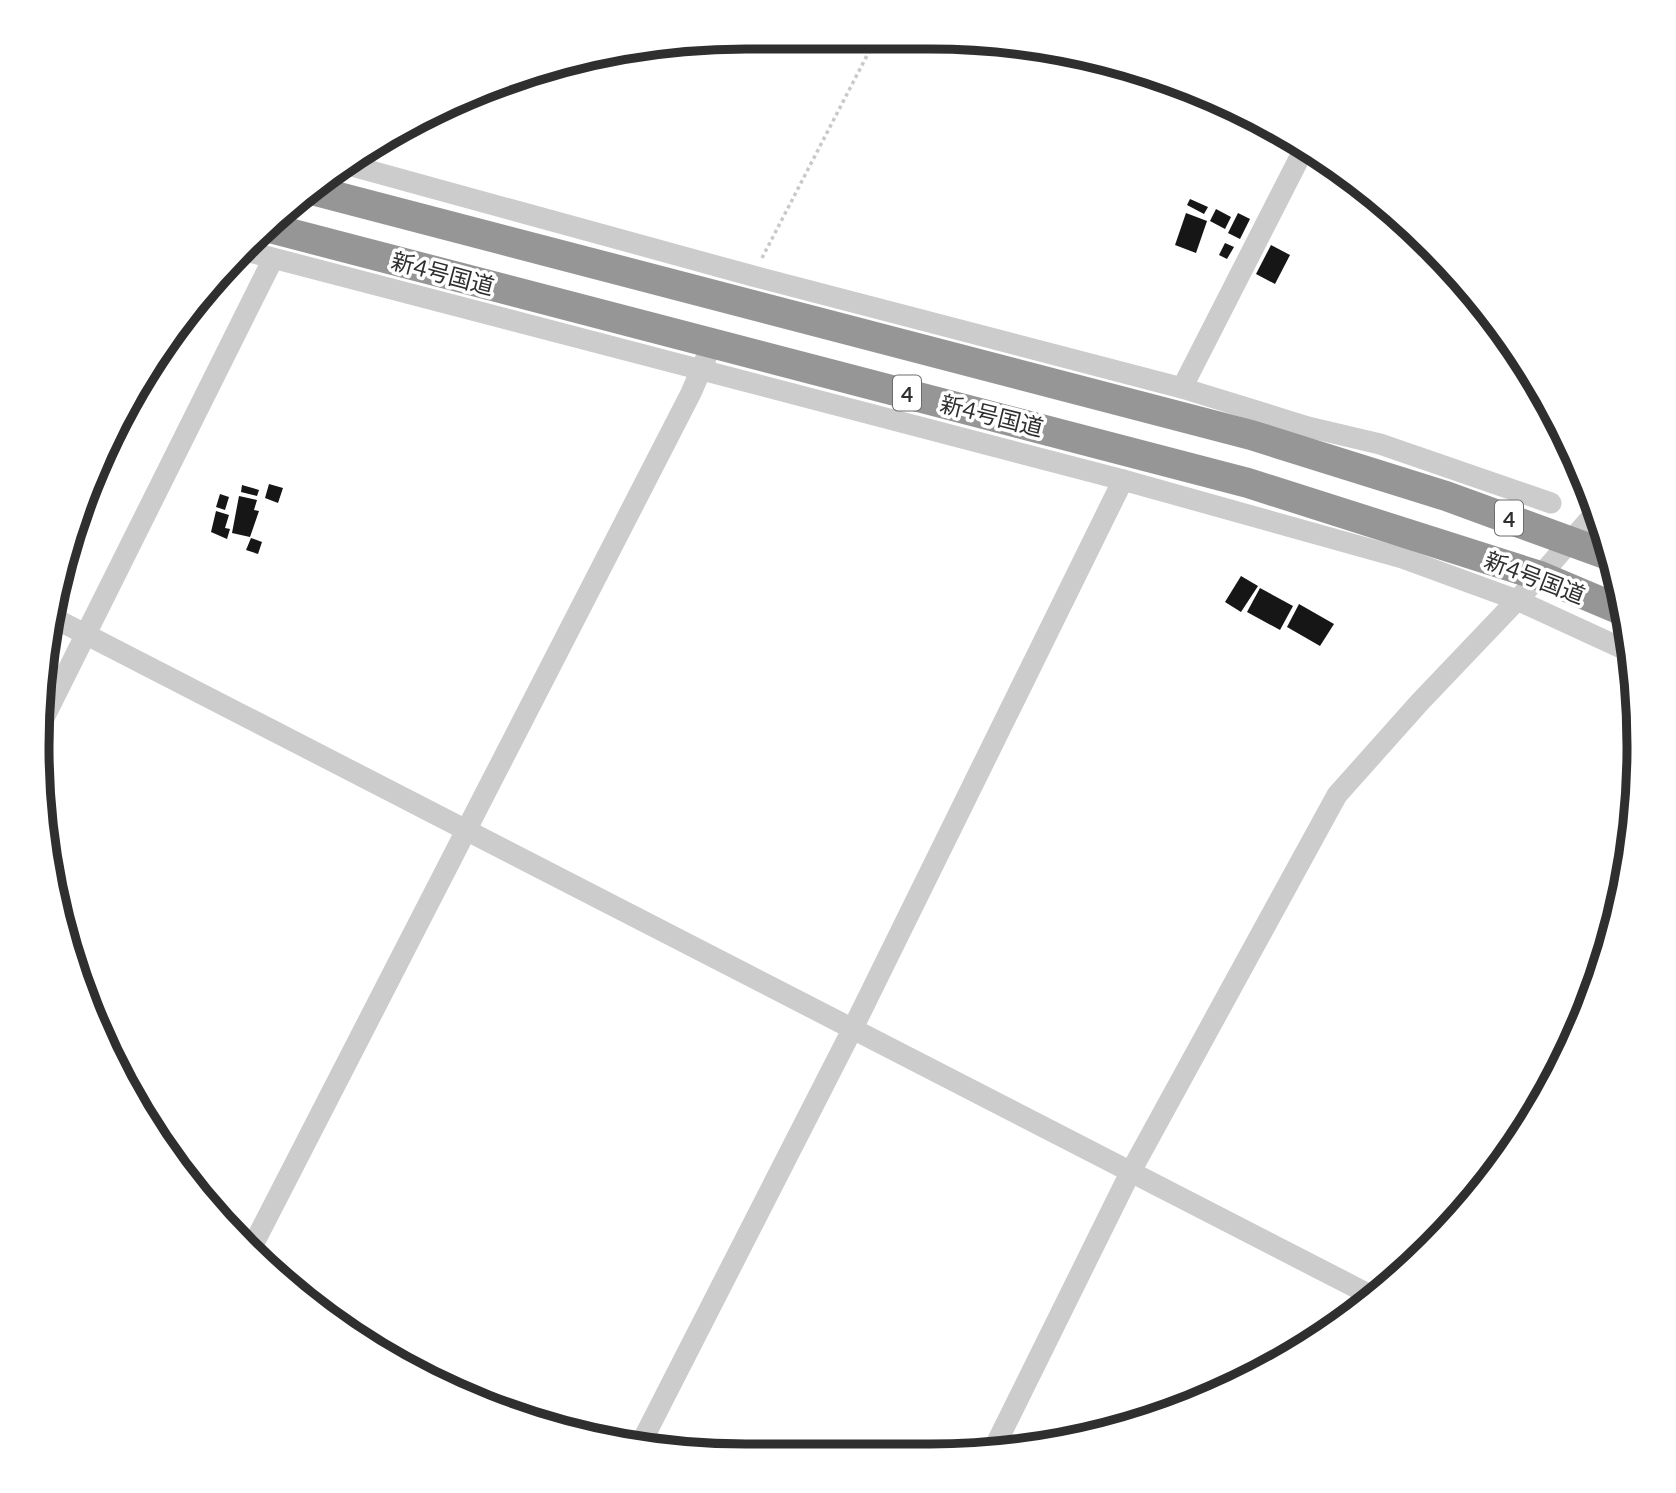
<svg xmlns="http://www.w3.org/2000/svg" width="1676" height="1493" font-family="Lato,'Noto Sans JP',sans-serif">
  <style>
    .building { fill: #161616 }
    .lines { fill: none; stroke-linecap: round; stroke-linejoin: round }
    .path { stroke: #c9c9c9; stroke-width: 3.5; stroke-dasharray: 3.5 3.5; stroke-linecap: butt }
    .minor { stroke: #ccc; stroke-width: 21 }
    .highway { stroke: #969696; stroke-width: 30 }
    .labels { text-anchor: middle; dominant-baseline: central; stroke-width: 7; stroke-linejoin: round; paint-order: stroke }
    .shield { fill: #fff; stroke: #6d6d6d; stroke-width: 2 }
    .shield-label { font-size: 21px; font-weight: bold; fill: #2f2f2f }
    .street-label { font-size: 23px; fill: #2f2f2f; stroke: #fff }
    .rim { fill: none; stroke: #2f2f2f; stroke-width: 9 }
  </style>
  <rect width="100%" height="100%" fill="#fff"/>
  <g class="building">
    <path d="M 1190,199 L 1208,207 L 1204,214 L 1187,205 Z"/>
    <path d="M 1216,209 L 1231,217 L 1225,229 L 1210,221 Z"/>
    <path d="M 1186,213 L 1207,221 L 1196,253 L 1175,245 Z"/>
    <path d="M 1238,213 L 1250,219 L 1240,239 L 1228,233 Z"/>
    <path d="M 1225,243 L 1234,247 L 1227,259 L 1219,255 Z"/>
    <path d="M 1271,245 L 1290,255 L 1275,284 L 1256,274 Z"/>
    <path d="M 269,484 L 283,488 L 278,503 L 265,498 Z"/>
    <path d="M 242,485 L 259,490 L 257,496 L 241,492 Z"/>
    <path d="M 220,494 L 229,497 L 225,510 L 216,507 Z"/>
    <path d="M 239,496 L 257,500 L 254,510 L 259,511 L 250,537 L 232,533 Z"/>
    <path d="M 216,511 L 229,515 L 225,528 L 230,529 L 227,539 L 211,532 Z"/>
    <path d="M 251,538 L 262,542 L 258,554 L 246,550 Z"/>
    <path d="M 1241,576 L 1258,586 L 1241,612 L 1225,602 Z"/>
    <path d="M 1260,588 L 1293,606 L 1280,630 L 1247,612 Z"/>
    <path d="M 1299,604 L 1334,624 L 1320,646 L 1287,627 Z"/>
  </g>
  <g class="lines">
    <path class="path" d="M 762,258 L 874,42"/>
    <g class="minor">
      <path d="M 345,164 L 753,276 L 1182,388 L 1308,427 L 1380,444 L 1551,503"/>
      <path d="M 246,251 L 1123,480 L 1402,558 L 1517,600 L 1630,652"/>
      <path d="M 1182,388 L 1305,147"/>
      <path d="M 50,616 L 1374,1297"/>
      <path d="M 39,728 L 273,259"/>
      <path d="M 252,1247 L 691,393 L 706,358"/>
      <path d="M 640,1445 L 852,1030 L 1123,480"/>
      <path d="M 992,1452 L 1130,1173 L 1337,795 L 1419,703 L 1540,576 L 1596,512"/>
    </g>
    <g class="highway">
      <path d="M 308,189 L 1251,435 L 1446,496 L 1613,557"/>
      <path d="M 270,228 L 1248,483 L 1540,576 L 1623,611"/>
    </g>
  </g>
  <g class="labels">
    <g class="shield">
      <rect x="893" y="375.5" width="28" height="35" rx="5"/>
      <rect x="1495" y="500.5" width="28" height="35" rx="5"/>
    </g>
    <g class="shield-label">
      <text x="907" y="393">4</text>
      <text x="1509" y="518">4</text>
    </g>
    <g class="street-label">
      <text transform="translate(443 273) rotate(15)">新4号国道</text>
      <text transform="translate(992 415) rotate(14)">新4号国道</text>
      <text transform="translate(1535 577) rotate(21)">新4号国道</text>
    </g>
  </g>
  <path d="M0 0H1676V1493H0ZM746 49H930A697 697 0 0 1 1627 746V747A697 697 0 0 1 930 1444H746A697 697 0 0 1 49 747V746A697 697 0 0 1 746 49Z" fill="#fff" fill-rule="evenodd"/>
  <path class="rim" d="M746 49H930A697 697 0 0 1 1627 746V747A697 697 0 0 1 930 1444H746A697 697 0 0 1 49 747V746A697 697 0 0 1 746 49Z"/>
</svg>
